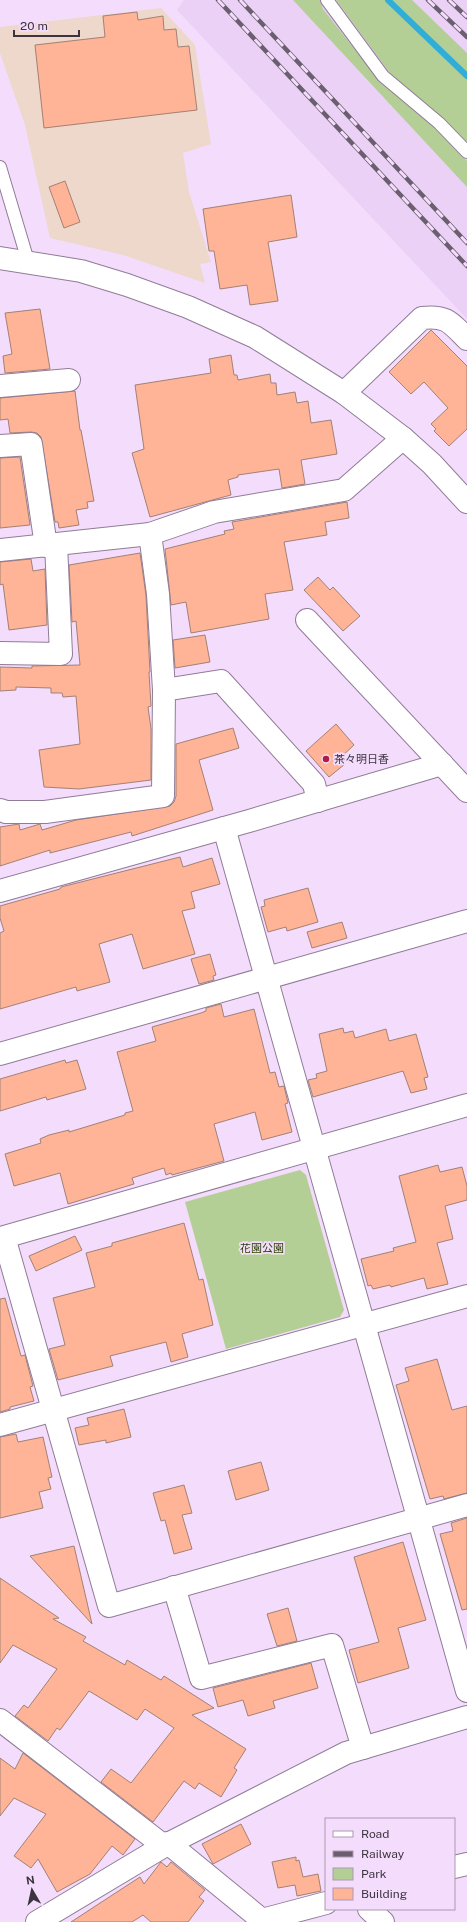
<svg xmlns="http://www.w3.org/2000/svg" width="467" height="1922" font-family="'Public Sans','Noto Sans JP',sans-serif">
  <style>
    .industrial { fill: #eed7cb }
    .built { fill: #ecd1f6 }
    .green { fill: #b4cf95 }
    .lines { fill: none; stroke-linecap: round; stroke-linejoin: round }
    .stream { stroke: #31aed8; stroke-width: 6 }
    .building { fill: #ffb397; stroke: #a38174 }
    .service-casing { stroke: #907c97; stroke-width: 14 }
    .minor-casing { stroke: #907c97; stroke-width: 24 }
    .tertiary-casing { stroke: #907c97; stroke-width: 24 }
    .service { stroke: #fff; stroke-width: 12 }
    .minor { stroke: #fff; stroke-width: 22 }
    .tertiary { stroke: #fff; stroke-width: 22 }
    .rail-casing { stroke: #6b5e6f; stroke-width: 4.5 }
    .rail { stroke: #f4ddfc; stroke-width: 3; stroke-dasharray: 9; stroke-linecap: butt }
    .poi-dot { fill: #af1c3f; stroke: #f4ddfc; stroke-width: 1.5 }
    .labels { text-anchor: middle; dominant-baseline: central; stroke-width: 3.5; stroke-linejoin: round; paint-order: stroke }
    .poi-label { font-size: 11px; fill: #3d3440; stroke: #f4ddfc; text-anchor: start }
    .park-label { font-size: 11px; fill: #2b4100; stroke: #f4ddfc }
  </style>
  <rect width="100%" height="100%" fill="#f4ddfc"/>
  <path class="industrial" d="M 161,8 L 195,45 L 211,144 L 183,153 L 189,192 L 211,262 L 200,264 L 205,283 L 123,255 L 50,238 L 25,125 L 0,53 L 0,27 Z"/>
  <path class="built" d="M 184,0 L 467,0 L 467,319 L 177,10 Z"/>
  <g class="green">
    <path d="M 293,0 L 320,0 L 323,9 L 378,79 L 434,126 L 467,161 L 467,187 Z"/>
    <path d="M 336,0 L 412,0 L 467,53 L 467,145 L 390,73 Z"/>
    <path d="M 300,1170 L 306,1175 L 344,1310 L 340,1317 L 226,1349 L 185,1202 Z"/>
  </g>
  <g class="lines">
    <path class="stream" d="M 388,0 L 467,76"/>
  </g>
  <g class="building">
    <path d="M 137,12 L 138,20 L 163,16 L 164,30 L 176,29 L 178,47 L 189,46 L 197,110 L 44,128 L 35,45 L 105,37 L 103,16 Z"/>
    <path d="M 65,181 L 80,222 L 64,228 L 49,187 Z"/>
    <path d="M 291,195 L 297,237 L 268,242 L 278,301 L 250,305 L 247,285 L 220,289 L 214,251 L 209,251 L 203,209 Z"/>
    <path d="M 40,309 L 50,369 L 5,373 L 3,356 L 12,354 L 5,313 Z"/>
    <path d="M 431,330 L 467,366 L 467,429 L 449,446 L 434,431 L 436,429 L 431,424 L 448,408 L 424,382 L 411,394 L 389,372 Z"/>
    <path d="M 231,355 L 234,375 L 237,375 L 238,380 L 270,374 L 271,383 L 276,383 L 277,395 L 295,392 L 297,403 L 308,401 L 311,423 L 331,420 L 337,454 L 301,460 L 305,484 L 282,488 L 279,469 L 238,475 L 238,477 L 228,480 L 231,495 L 150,517 L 132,453 L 144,449 L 135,385 L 211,373 L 209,359 Z"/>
    <path d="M 75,391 L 80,430 L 81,430 L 94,501 L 87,502 L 88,508 L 76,510 L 79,525 L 59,528 L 58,522 L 55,522 L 41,437 L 37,433 L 31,432 L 10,433 L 8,419 L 0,420 L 0,398 Z"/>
    <path d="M 20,457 L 30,525 L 0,528 L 0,458 Z"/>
    <path d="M 347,502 L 349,518 L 325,522 L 327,535 L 284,542 L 293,590 L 265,594 L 269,619 L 191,633 L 186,602 L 171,605 L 165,549 L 225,534 L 224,531 L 234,529 L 232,522 Z"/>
    <path d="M 140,553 L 146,595 L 150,672 L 149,672 L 151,706 L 148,707 L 151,729 L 151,780 L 79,789 L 44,787 L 39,750 L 80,744 L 76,696 L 63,697 L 62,693 L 51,693 L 51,688 L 16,687 L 16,690 L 0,691 L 0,667 L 32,668 L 32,666 L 80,665 L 76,621 L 72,622 L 69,565 Z"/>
    <path d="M 31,559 L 33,571 L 45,569 L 47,625 L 9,630 L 3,584 L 0,585 L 0,562 Z"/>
    <path d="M 318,577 L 330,590 L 333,587 L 360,616 L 343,631 L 304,590 Z"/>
    <path d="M 205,635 L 210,662 L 175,668 L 173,640 Z"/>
    <path d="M 336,724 L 354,745 L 340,758 L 345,764 L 329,777 L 306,751 Z"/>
    <path d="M 233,728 L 239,748 L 199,760 L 213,810 L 132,836 L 131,832 L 50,853 L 50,850 L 0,866 L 0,827 L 19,824 L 20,830 L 40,824 L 42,830 L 76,820 L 170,806 L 174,802 L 176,796 L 176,744 Z"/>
    <path d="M 180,857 L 183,867 L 212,858 L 220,884 L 191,892 L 195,908 L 182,911 L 195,954 L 143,969 L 132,934 L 99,944 L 110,982 L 77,991 L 76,987 L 0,1009 L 0,933 L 4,931 L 0,918 L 0,906 L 60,889 L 61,887 Z"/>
    <path d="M 308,888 L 318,922 L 287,931 L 286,927 L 268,932 L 261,907 L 265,906 L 264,900 Z"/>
    <path d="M 342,922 L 347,938 L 312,948 L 307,932 Z"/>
    <path d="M 210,954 L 216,975 L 213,976 L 214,980 L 199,984 L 191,959 Z"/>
    <path d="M 221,1004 L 224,1017 L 254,1009 L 270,1073 L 275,1072 L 279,1087 L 284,1086 L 288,1103 L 285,1104 L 292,1132 L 262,1140 L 255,1112 L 214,1124 L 224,1161 L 172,1175 L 171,1173 L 166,1175 L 164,1168 L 132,1178 L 134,1184 L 68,1204 L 60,1173 L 14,1186 L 5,1154 L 41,1143 L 40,1139 L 49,1135 L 69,1130 L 69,1132 L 125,1115 L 125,1113 L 133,1111 L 117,1052 L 156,1041 L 152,1027 L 201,1013 L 206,1011 L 206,1008 Z"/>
    <path d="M 343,1028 L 344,1033 L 353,1031 L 355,1038 L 386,1029 L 389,1041 L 416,1034 L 428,1077 L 424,1078 L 427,1089 L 411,1093 L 403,1071 L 313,1097 L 308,1080 L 317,1078 L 316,1074 L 327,1071 L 319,1034 Z"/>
    <path d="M 65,1060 L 66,1063 L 77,1060 L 86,1089 L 47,1100 L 46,1097 L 0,1111 L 0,1079 Z"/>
    <path d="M 438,1165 L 440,1172 L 462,1167 L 467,1186 L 467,1200 L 445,1206 L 453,1239 L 437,1243 L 448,1284 L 427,1289 L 424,1278 L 391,1287 L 390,1285 L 373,1289 L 371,1285 L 368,1286 L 361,1259 L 394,1251 L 393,1248 L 416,1242 L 399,1176 Z"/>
    <path d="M 184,1223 L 199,1280 L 203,1279 L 213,1325 L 182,1334 L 188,1357 L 171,1362 L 166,1342 L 110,1356 L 113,1366 L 58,1380 L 49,1349 L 65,1345 L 53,1298 L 95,1287 L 86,1253 L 112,1246 L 112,1243 Z"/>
    <path d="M 75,1236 L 82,1250 L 36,1271 L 29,1256 Z"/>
    <path d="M 5,1298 L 21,1356 L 25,1355 L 33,1386 L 30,1387 L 34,1401 L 10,1407 L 10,1409 L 0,1412 L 0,1299 Z"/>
    <path d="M 437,1359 L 452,1410 L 467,1406 L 467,1493 L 444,1499 L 443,1496 L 430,1499 L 396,1385 L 409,1381 L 405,1368 Z"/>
    <path d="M 124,1409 L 131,1437 L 106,1443 L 106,1440 L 79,1445 L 75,1428 L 89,1425 L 87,1418 Z"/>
    <path d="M 16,1434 L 18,1442 L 43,1437 L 52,1477 L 48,1478 L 51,1489 L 39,1492 L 43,1508 L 0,1518 L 0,1437 Z"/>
    <path d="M 261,1462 L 269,1490 L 236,1500 L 228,1471 Z"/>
    <path d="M 184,1485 L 192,1513 L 182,1515 L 192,1549 L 174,1554 L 165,1520 L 161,1521 L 153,1493 Z"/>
    <path d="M 467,1518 L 467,1609 L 462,1610 L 440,1534 L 453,1531 L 451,1523 Z"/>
    <path d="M 403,1542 L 426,1620 L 398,1628 L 409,1668 L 358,1683 L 349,1650 L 379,1642 L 354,1557 Z"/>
    <path d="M 74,1546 L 92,1624 L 30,1556 Z"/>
    <path d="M 0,1578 L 59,1618 L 53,1619 L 86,1637 L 83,1641 L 125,1665 L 127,1660 L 161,1680 L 164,1676 L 214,1708 L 192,1715 L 246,1749 L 234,1768 L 237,1770 L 221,1797 L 199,1783 L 195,1789 L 184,1781 L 153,1822 L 101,1782 L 111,1769 L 131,1783 L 174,1728 L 145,1709 L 137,1720 L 89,1691 L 60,1730 L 57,1728 L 48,1741 L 15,1716 L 24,1705 L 28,1708 L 57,1669 L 13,1645 L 0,1663 Z"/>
    <path d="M 288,1608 L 297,1641 L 277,1646 L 267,1614 Z"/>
    <path d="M 311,1663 L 318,1688 L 273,1701 L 275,1708 L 248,1716 L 243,1700 L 218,1707 L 213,1688 Z"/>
    <path d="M 23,1753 L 135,1839 L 123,1855 L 112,1846 L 90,1874 L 57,1892 L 38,1859 L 31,1868 L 14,1856 L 46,1814 L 14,1798 L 0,1816 L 0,1758 L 15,1769 Z"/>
    <path d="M 241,1824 L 251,1844 L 213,1864 L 202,1844 Z"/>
    <path d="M 296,1857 L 296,1861 L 299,1860 L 303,1877 L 318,1874 L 321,1891 L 297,1896 L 295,1885 L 278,1888 L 272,1862 Z"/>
    <path d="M 161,1862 L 167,1867 L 171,1862 L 205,1890 L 199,1897 L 204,1901 L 188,1922 L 151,1922 L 143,1915 L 132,1922 L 71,1922 L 140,1877 L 144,1884 Z"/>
  </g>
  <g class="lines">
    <defs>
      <g id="service">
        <path d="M 327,0 L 383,76 L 439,123 L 467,152"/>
        <path d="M 0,167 L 28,261"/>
      </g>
      <g id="minor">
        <path d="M 0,386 L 69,380"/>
        <path d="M 344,393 L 422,318 C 447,315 451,323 467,339"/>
        <path d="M 0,446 L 31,444 L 46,546"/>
        <path d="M 150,534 L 158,594 L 164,690"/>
        <path d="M 0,550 L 150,534 L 214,512 L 344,490 L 403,438"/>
        <path d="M 307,620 L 467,791"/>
        <path d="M 0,653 L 61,654 L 56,544"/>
        <path d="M 0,810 L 6,812 L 45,812 L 163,796 L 164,690 L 221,681 L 314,784 L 318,801"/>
        <path d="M 224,828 L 467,1691"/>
        <path d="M 0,891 L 249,821 L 442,764"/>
        <path d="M 0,1054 L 467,921"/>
        <path d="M 467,1105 L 4,1237 L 109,1606 L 467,1505"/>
        <path d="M 0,1425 L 467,1296"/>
        <path d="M 174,1587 L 201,1678 L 332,1645 L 363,1748"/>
        <path d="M 0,1720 L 164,1846"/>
        <path d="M 168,1843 L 262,1920 L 326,1903"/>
        <path d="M 454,1867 L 467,1864"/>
        <path d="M 369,1909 L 383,1922"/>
        <path d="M 37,1922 L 164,1846 L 346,1753 L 467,1717"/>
      </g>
      <path id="tertiary" d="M 0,258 L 81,271 L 127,285 L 188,307 L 255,337 L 344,393 L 403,438 L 432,464 L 467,502"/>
    </defs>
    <use href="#service" class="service-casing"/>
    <use href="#minor" class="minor-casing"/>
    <use href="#tertiary" class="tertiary-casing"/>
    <use href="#service" class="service"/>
    <use href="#minor" class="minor"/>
    <use href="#tertiary" class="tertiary"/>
    <defs>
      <g id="rail">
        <path d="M 218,0 L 467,266"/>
        <path d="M 240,0 L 467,243"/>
        <path d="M 428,0 L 467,37"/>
        <path d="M 449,0 L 467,17"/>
      </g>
    </defs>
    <use href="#rail" class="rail-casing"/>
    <use href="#rail" class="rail"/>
  </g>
  <circle class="poi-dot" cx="326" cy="759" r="4"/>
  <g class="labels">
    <g class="poi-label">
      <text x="334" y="759">茶々明日香</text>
    </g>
    <g class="park-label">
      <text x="262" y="1248">花園公園</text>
    </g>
  </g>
  <rect x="325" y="1818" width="130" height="92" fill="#f4ddfc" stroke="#ab99b1"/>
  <rect x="333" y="1831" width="20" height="6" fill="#ffffff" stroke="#ab99b1"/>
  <text x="361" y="1838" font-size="12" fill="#3d3440">Road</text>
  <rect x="333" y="1851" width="20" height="6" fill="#6b5e6f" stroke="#ab99b1"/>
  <text x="361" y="1858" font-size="12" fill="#3d3440">Railway</text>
  <rect x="333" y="1868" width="20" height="12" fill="#b4cf95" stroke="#ab99b1"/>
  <text x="361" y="1878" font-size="12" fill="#3d3440">Park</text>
  <rect x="333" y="1888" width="20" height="12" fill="#ffb397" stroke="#ab99b1"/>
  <text x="361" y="1898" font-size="12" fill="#3d3440">Building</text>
  <g transform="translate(32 1890) rotate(351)" stroke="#f4ddfc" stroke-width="3" paint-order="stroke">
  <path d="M0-3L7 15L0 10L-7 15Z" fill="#3d3440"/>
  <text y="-6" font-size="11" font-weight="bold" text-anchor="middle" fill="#3d3440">N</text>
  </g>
  <path d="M14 30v6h65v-6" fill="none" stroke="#3d3440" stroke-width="2"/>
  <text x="20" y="30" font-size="12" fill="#3d3440" stroke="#f4ddfc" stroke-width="3" paint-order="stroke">20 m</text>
</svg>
